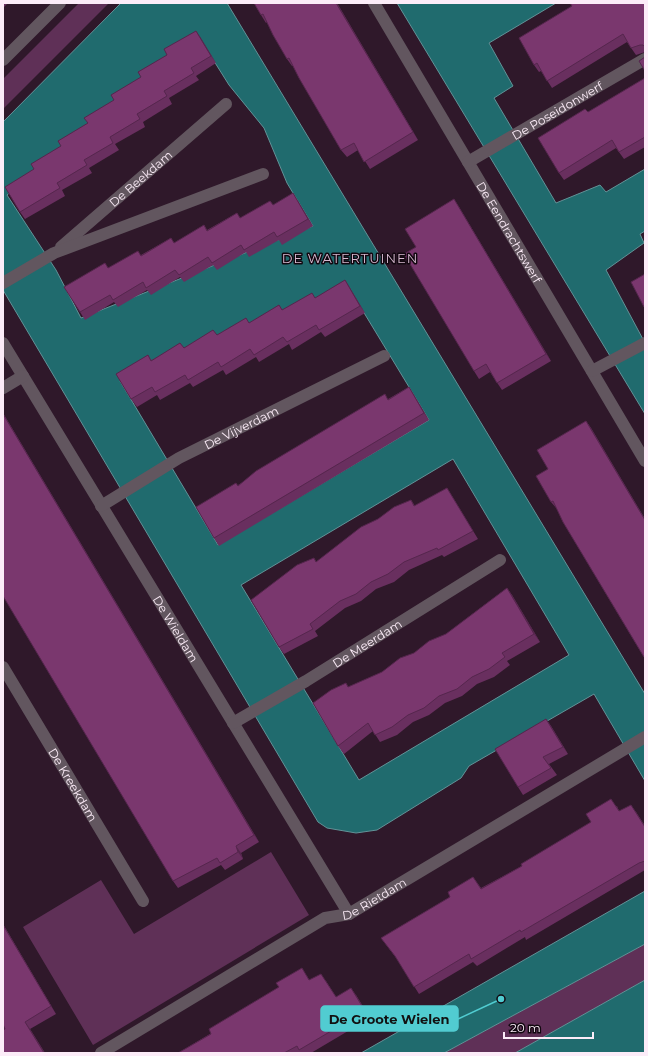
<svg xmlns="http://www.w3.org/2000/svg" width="648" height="1056" font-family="Montserrat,sans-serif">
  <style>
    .green { fill: #5f3057 }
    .water { fill: #206b6e; stroke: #629297; fill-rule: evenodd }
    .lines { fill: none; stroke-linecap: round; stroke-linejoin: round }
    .minor { stroke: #62565f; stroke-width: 12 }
    .wall { fill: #692f5f }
    .shaded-wall { fill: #55264d }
    .building { fill: #7a376e; stroke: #55264d }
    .labels { text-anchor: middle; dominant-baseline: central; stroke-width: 3; stroke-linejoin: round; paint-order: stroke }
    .street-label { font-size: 12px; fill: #fcecf8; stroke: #11070f }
    .neighbourhood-label { font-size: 13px; letter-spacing: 1px; fill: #d6b8cf; stroke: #11070f }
    .leader { fill: none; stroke: #51ccd1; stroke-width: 1.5 }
    .callout-dot { fill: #51ccd1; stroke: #11070f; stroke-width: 1.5 }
    .callout { fill: #51ccd1; stroke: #51ccd1; stroke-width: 1.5 }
    .callout-label { font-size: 13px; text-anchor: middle; font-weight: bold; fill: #111 }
  </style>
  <rect width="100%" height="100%" fill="#2f182a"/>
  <g class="green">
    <path d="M 79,3 L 109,3 L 3,109 L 3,79 Z"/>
    <path d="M 271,852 L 309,915 L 93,1045 L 23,927 L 101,880 L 134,934 Z"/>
    <path d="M 645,944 L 645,980 L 515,1053 L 444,1053 Z"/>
  </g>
  <g class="water">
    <path d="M 121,3 L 227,3 L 645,694 L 645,781 L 594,694 L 469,766 L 461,778 L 377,830 L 356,833 L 327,828 L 318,822 L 3,290 L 3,122 ZM 197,34 L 229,85 L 264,128 L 287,183 L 313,226 L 81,318 L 56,270 L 7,195 ZM 349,288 L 429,420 L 218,545 L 120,381 ZM 453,459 L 569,655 L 359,780 L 241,585 Z"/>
    <path d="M 397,3 L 556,3 L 489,43 L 513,86 L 494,98 L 556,203 L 600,185 L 606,192 L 645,169 L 645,231 L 640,234 L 644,243 L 606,270 L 645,343 L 645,414 Z"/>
    <path d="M 645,891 L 645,944 L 444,1053 L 361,1053 Z"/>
    <path d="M 645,980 L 645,1053 L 515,1053 Z"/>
  </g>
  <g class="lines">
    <g class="minor">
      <path id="s1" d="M 374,3 L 645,461"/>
      <path d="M 3,60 L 60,3"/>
      <path id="s2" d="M 468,162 L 645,59"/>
      <path id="s3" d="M 61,247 L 226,104"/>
      <path d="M 3,283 L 54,253 L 263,174"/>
      <path id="s4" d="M 3,343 L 349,914"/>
      <path d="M 592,371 L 645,343"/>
      <path d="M 3,388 L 23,376"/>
      <path id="s5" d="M 101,506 L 179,458 L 384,356"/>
      <path id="s6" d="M 3,667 L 143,901"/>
      <path id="s7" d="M 233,723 L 306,681 L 500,560"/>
      <path id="s8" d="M 101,1053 L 325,918 L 349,914 L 645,737"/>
    </g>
  </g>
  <g class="wall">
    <path d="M 3,3 L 8,3 L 3,8 Z"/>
    <path d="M 254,3 L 337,3 L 418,140 L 370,169 L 358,150 L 347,157 L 341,150 L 293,66 L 292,66 L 287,59 L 267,22 L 266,23 L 261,15 Z"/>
    <path d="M 645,3 L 645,52 L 636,55 L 627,42 L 552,88 L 541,71 L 539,72 L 534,65 L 572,6 Z"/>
    <path d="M 196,31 L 216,63 L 196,76 L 199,80 L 169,98 L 172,104 L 143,122 L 145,127 L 115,144 L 119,150 L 89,168 L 92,173 L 62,190 L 65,196 L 25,219 L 20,212 L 34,169 Z"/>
    <path d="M 645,78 L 645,147 L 624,159 L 616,148 L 564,180 L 559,173 L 588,112 Z"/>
    <path d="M 454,199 L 459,207 L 551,361 L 502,390 L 490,372 L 479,379 L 474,371 L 416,247 Z"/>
    <path d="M 270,201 L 273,205 L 298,201 L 313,226 L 282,245 L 279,240 L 249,257 L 246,252 L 217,270 L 213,265 L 184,282 L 180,277 L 151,295 L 147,290 L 118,307 L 114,302 L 85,320 L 80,312 L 108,268 L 141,255 L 171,238 L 174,243 L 204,225 L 207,230 L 237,213 L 240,218 Z"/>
    <path d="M 345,280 L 350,288 L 365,313 L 325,337 L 321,332 L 292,350 L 289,344 L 259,362 L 256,357 L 226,375 L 223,370 L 193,387 L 190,383 L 160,400 L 157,395 L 137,407 L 131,399 L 148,355 L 151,360 L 217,335 L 250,323 L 279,305 L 283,310 L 316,298 Z"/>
    <path d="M 409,387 L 414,395 L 429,420 L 219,546 L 214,538 L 238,485 Z"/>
    <path d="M 3,413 L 259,842 L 241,853 L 243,859 L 225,870 L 221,865 L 178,888 L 173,881 Z"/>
    <path d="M 586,421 L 591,428 L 645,519 L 645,659 L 563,522 L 557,509 L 551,502 L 548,469 Z"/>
    <path d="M 447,488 L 452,496 L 478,539 L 444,557 L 442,555 L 409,570 L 394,582 L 376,589 L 361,601 L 345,608 L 315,631 L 318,636 L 284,654 L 279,647 L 316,562 L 378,519 L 411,500 L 415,506 Z"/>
    <path d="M 507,588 L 512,595 L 540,642 L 507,661 L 510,665 L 494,677 L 477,684 L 462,696 L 445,703 L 429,715 L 413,722 L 397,735 L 380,742 L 373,731 L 344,754 L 338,746 L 348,687 L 382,672 L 446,634 Z"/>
    <path d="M 546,719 L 551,726 L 568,754 L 549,764 L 557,775 L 523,795 L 518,787 Z"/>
    <path d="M 617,806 L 619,811 L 636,812 L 645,826 L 645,870 L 526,940 L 525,937 L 477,966 L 473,962 L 419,994 L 397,959 L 381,938 L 450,897 L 473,877 L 481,888 L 522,866 Z"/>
    <path d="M 3,924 L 56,1014 L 30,1029 L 45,1053 L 3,1053 L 5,1029 L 3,1024 Z"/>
    <path d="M 307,976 L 309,980 L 326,981 L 336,997 L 356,995 L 370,1018 L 311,1053 L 178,1053 Z"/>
  </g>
  <g class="shaded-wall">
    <path d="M 336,3 L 337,3 L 418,140 L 413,132 Z"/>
    <path d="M 196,31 L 201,38 L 216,63 L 211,56 Z"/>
    <path d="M 293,193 L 298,201 L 313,226 L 308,219 Z"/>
    <path d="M 454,199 L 459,207 L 551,361 L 546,354 Z"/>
    <path d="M 345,280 L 350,288 L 365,313 L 360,306 Z"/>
    <path d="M 409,387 L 414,395 L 429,420 L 424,413 Z"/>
    <path d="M 3,413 L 259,842 L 254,835 L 3,414 Z"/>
    <path d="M 586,421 L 591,428 L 645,519 L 645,520 Z"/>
    <path d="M 507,588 L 512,595 L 540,642 L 534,634 Z"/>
    <path d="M 546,719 L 551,726 L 568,754 L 563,747 Z"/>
    <path d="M 631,805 L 636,812 L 645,826 L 645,827 Z"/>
    <path d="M 236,846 L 241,853 L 243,859 L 238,852 Z"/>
    <path d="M 3,924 L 56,1014 L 51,1006 L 3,925 Z"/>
    <path d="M 351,988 L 356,995 L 370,1018 L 365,1011 Z"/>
    <path d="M 25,1022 L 30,1029 L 45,1053 L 44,1053 Z"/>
  </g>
  <g class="building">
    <path d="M 254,3 L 336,3 L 413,132 L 364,162 L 354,143 L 341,150 L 299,78 L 289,58 L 287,59 L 273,35 L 263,14 L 261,15 Z"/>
    <path d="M 570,3 L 645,3 L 645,47 L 643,45 L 640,45 L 631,48 L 623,34 L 547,81 L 537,63 L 534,65 L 519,38 L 572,6 Z"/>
    <path d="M 196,31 L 211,56 L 191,68 L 194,73 L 164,91 L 167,96 L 137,114 L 140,119 L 110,137 L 113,143 L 84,160 L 87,165 L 57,183 L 60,188 L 20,212 L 5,187 L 34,169 L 31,164 L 61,146 L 58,141 L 88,123 L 84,118 L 114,100 L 111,95 L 141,77 L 138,72 L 167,55 L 164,49 Z"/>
    <path d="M 645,57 L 645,71 L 639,61 Z"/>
    <path d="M 645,78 L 645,137 L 619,152 L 612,140 L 559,173 L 538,138 L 585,109 L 588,112 Z"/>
    <path d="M 293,193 L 308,219 L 277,237 L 274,232 L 244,250 L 241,245 L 212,263 L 208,257 L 179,275 L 175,270 L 146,288 L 143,282 L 113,300 L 110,295 L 80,312 L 64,287 L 105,263 L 108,268 L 138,251 L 141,256 L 171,238 L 174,243 L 204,225 L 207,231 L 237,213 L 240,218 L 270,201 L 273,205 Z"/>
    <path d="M 454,199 L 546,354 L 497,383 L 486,364 L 474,371 L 404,254 L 416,247 L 405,229 Z"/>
    <path d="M 645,274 L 645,307 L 644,307 L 631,282 Z"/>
    <path d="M 345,280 L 360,306 L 319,330 L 316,325 L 287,342 L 283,337 L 254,355 L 250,349 L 221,367 L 218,362 L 188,380 L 185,375 L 155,392 L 152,387 L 131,399 L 116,374 L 148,355 L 151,361 L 180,343 L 184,348 L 213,330 L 217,335 L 246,318 L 249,323 L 279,305 L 282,310 L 312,293 L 315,298 Z"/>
    <path d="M 409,387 L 424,413 L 214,538 L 196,507 L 236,483 L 238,486 L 256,471 L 385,394 L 388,400 Z"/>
    <path d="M 3,414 L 254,835 L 236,846 L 238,852 L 220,863 L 217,858 L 173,881 L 3,596 Z"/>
    <path d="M 586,421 L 645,520 L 645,657 L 644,657 L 563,522 L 553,501 L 551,502 L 536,476 L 548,469 L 537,450 Z"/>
    <path d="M 447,488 L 473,531 L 438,550 L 437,548 L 404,562 L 388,574 L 371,582 L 356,594 L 340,601 L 310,624 L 313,629 L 279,647 L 251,600 L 297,565 L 314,558 L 316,562 L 361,527 L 378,519 L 394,507 L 411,500 L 414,506 Z"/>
    <path d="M 507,588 L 534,634 L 502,653 L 505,657 L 489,669 L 472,677 L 457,689 L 439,696 L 424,708 L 408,715 L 392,727 L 375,735 L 368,723 L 338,746 L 313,703 L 331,690 L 346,683 L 348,687 L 382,672 L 400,658 L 414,653 L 429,641 L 446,634 Z"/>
    <path d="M 546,719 L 563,747 L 543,757 L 551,768 L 518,787 L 495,749 Z"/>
    <path d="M 611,799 L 619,811 L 631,805 L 645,827 L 645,861 L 639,863 L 521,932 L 520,930 L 471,959 L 469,954 L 414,987 L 395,956 L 381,938 L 450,897 L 448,892 L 473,877 L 481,889 L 522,866 L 521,864 L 591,822 L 586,814 Z"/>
    <path d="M 3,925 L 51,1006 L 25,1022 L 44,1053 L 3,1053 L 3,1030 L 5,1029 L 3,1024 Z"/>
    <path d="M 302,968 L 309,980 L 321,974 L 336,997 L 351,988 L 365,1011 L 299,1050 L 297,1046 L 284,1053 L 178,1053 L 211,1034 L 209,1029 L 279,987 L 276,983 Z"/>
  </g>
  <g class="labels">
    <g class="street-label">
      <text stroke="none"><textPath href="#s2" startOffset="103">De Poseidonwerf</textPath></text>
      <text stroke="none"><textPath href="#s3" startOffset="105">De Beekdam</textPath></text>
      <text stroke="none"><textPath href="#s1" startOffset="266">De Eendrachtswerf</textPath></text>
      <text stroke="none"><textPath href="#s5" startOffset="161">De Vijverdam</textPath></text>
      <text stroke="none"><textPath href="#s4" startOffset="334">De Wieldam</textPath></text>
      <text stroke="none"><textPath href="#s7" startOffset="156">De Meerdam</textPath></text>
      <text stroke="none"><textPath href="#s6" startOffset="137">De Kreekdam</textPath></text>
      <text stroke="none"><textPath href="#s8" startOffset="315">De Rietdam</textPath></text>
    </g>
    <g class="neighbourhood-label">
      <text x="350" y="258">DE WATERTUINEN</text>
    </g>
  </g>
  <path class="leader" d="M501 999L458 1019"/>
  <circle class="callout-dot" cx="501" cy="999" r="4"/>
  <rect class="callout" x="321" y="1006" width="137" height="25" rx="4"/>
  <g class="callout-label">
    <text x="389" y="1024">De Groote Wielen</text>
  </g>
  <rect width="648" height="1056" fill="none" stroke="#fcecf8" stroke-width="8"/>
  <path d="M504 1032v6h89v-6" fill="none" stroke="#fcecf8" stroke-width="2"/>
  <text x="510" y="1032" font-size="12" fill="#fcecf8" stroke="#11070f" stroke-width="3" paint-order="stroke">20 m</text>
</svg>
